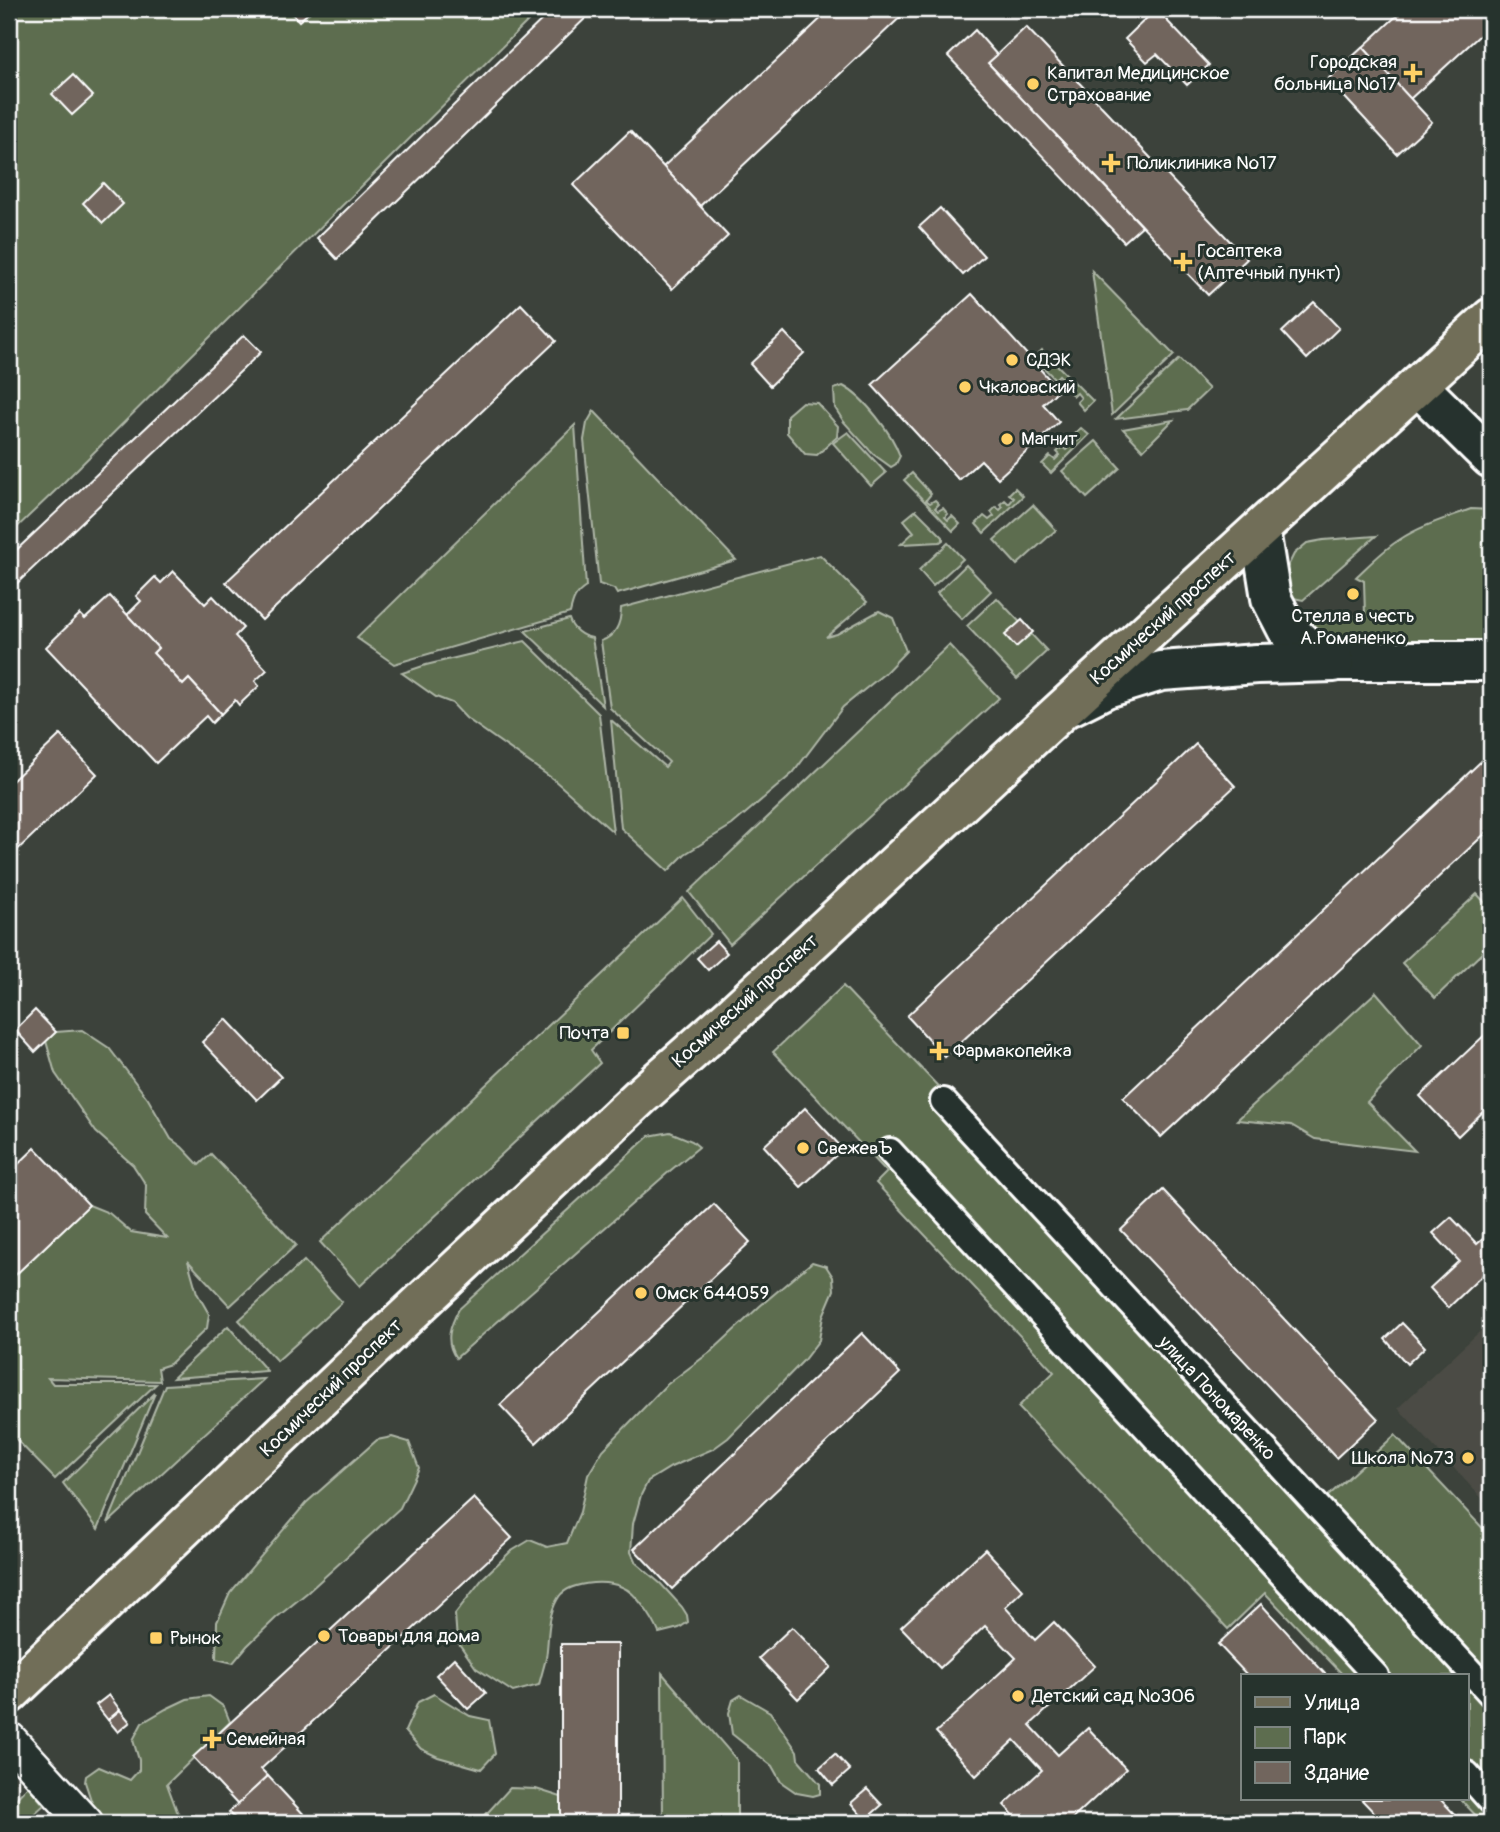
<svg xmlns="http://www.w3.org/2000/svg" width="1500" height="1832" font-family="Pangolin,sans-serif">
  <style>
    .built { fill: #4c4c45 }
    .green { fill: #5d6d4f; stroke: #aeb6a7; stroke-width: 2 }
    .building { fill: #71655d; stroke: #fff; stroke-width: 2 }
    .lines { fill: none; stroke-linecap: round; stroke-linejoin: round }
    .pedestrian-casing { stroke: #fff; stroke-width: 30 }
    .minor-casing { stroke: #fff; stroke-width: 38 }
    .secondary-casing { stroke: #fff; stroke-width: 44 }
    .primary-casing { stroke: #fff; stroke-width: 44 }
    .pedestrian { stroke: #26332d; stroke-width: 24 }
    .minor { stroke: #26332d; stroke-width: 33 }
    .secondary { stroke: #26332d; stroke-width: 38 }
    .primary { stroke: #716e59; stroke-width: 38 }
    .poi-dot { fill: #ffd166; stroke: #26332d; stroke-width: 2.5 }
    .labels { text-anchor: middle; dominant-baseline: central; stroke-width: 6; stroke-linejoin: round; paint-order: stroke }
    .poi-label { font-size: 19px; fill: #fff; stroke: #26332d; text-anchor: start }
    .street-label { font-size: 19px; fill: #fff; stroke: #26332d }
  </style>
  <rect width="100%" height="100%" fill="#3c423b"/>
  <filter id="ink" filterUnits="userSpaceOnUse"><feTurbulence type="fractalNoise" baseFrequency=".0143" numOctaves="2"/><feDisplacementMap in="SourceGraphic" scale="14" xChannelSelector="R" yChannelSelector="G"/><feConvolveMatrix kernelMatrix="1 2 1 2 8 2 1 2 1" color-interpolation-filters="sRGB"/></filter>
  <g filter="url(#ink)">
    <path class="built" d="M 1491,1321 L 1491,1508 L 1398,1408 Z"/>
    <g class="green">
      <path d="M 9,9 L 540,9 L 55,491 L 9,535 Z"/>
      <path d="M 1092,271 L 1174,355 L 1112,415 Z"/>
      <path d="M 1042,350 L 1093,401 L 1084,410 L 1077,402 L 1081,398 L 1077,393 L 1074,396 L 1069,392 L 1072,389 L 1068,384 L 1064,387 L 1059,382 L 1062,378 L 1059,375 L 1055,379 L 1034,358 Z"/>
      <path d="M 1179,359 L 1209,389 L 1187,410 L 1116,419 Z"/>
      <path d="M 843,386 C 864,397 892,433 900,456 L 896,464 L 891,467 L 873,454 L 844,422 L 835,408 L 834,389 Z"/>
      <path d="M 802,402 L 817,403 L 838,426 L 837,437 L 817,455 L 805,454 L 787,433 L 787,415 Z"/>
      <path d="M 594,411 L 736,560 L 617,594 L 614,589 L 599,584 L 584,440 L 587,423 Z"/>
      <path d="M 1173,420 L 1143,450 L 1123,429 Z"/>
      <path d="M 575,425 L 586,587 C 575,594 573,600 570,613 L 394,664 L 357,638 Z"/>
      <path d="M 1081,428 L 1089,435 L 1051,473 L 1042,464 L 1050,456 L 1055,460 L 1060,455 L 1057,452 L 1062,447 L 1066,450 L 1069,447 L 1066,444 L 1071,440 L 1075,443 L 1080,439 L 1075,433 Z"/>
      <path d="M 848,432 L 886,473 L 871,486 L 833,443 Z"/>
      <path d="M 1096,441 L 1120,468 L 1087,498 L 1062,471 Z"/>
      <path d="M 912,473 L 931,494 L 926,500 L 930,503 L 935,500 L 939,504 L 935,508 L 938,511 L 943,508 L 948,514 L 945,517 L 948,520 L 952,516 L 960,524 L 953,531 L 904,480 Z"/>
      <path d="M 1015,488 L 1023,496 L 984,533 L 976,524 L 984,516 L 989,520 L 994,516 L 991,512 L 996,507 L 1000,510 L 1003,507 L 1000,504 L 1005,500 L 1009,504 L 1014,498 L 1009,494 Z"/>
      <path d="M 1033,505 L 1056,530 L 1017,565 L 994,540 Z"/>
      <path d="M 1471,509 L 1491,510 L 1491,648 L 1348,646 L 1304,629 L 1313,620 L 1323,615 L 1365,616 L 1364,581 L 1356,577 C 1370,564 1383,550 1399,540 C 1420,526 1447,518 1471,509 Z"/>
      <path d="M 916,510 L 943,537 L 943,540 L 940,542 L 901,544 L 914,532 L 904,520 Z"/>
      <path d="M 1376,536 L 1303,600 L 1284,596 L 1287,568 L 1294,554 L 1307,543 L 1323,540 Z"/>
      <path d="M 948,543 L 963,559 L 933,586 L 919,570 Z"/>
      <path d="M 820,555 L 867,602 L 826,637 L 837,634 L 879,611 L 893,618 L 906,651 L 885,673 L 843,707 L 793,773 L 732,825 L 685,854 L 668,871 L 621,828 L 611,720 L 665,767 L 669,762 L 610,708 L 601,641 C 616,636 621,623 621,608 Z"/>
      <path d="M 966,565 L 991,591 L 962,619 L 937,593 Z"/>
      <path d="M 997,598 L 1047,651 L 1017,679 L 967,626 Z"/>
      <path d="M 569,619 C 572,629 581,636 592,638 L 603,706 L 525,631 Z"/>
      <path d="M 525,641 L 599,714 L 613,832 L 553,779 L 466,718 L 452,703 L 436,697 L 402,673 L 426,665 Z"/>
      <path d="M 949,645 L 999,698 L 730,944 L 689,892 Z"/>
      <path d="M 1477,894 L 1491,909 L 1491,959 L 1484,951 L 1435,998 L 1402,963 Z"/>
      <path d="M 683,898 L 711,934 L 591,1050 L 600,1063 L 360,1286 L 320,1242 Z"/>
      <path d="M 843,986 L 1327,1497 L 1395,1435 L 1491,1537 L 1491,1823 L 1483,1823 L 1460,1799 L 1467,1799 L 1467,1676 L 1344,1676 L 1265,1593 L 1228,1629 L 1018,1407 L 1054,1372 L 876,1183 L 887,1172 L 773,1052 Z"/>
      <path d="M 1376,992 L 1422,1045 L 1367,1102 L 1415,1151 L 1315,1139 L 1291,1125 L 1237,1120 Z"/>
      <path d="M 82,1030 L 109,1048 L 148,1099 L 171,1139 L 182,1147 L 199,1165 L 211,1154 L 296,1245 L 230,1306 L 188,1261 L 197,1293 L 209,1314 L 207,1328 L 170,1364 L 158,1368 L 160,1381 L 48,1378 L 53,1384 L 156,1384 L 55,1479 L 9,1432 L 9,1281 L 89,1205 L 109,1213 L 131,1232 L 167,1238 L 145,1215 L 146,1185 L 133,1165 L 96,1132 L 55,1073 L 46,1041 L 56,1032 Z"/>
      <path d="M 670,1132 L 692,1141 L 699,1147 L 671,1170 L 456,1358 C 444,1341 450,1326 459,1309 L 649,1136 Z"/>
      <path d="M 304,1261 L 342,1302 L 277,1361 L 239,1320 Z"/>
      <path d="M 812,1262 L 826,1266 L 833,1277 L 834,1290 L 823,1316 L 819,1340 L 803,1361 L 728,1438 L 713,1449 L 671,1467 L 648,1481 L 641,1495 L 633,1524 L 631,1552 L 636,1563 L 661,1584 L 682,1607 L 687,1615 L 688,1622 L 679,1628 L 659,1633 C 654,1620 636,1592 622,1587 C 605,1580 566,1581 557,1600 C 547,1618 549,1638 546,1658 C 544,1667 541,1676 539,1685 L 513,1692 L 476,1668 L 457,1641 L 455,1614 L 484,1577 L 510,1552 L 530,1540 L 547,1547 L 567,1543 L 580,1512 L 588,1475 L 603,1450 L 665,1386 L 713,1350 L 760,1306 Z"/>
      <path d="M 228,1326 L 267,1371 L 173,1378 Z"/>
      <path d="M 264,1379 L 108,1523 L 165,1385 Z"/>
      <path d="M 155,1393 L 98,1529 L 63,1483 Z"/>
      <path d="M 392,1437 L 409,1442 L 419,1468 L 400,1508 L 308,1592 L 276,1618 L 247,1646 L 233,1663 L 216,1659 L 217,1622 L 230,1593 L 306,1503 L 377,1440 Z"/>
      <path d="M 662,1673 L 737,1760 L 737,1823 L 663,1823 Z"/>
      <path d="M 434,1694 L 470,1716 L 489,1720 L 495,1754 L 481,1769 L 438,1757 L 421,1749 L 405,1731 L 418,1702 Z"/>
      <path d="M 741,1695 L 770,1712 L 797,1751 L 798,1759 L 820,1784 L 820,1794 L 813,1796 L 797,1793 L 781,1782 L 772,1766 L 732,1734 L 729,1713 L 733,1700 Z"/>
      <path d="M 209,1696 L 224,1707 L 230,1722 L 167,1784 L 177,1811 L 186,1823 L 111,1823 L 94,1809 L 85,1782 L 86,1776 L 99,1767 L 130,1780 L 139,1770 L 139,1760 L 133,1740 L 142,1723 L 166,1709 L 187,1699 Z"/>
      <path d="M 28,1786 L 44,1805 L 24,1823 L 9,1823 L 9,1806 Z"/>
      <path d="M 510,1788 L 536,1789 L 561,1797 L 561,1823 L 478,1823 Z"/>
    </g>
    <g class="building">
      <path d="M 288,9 L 313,9 L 299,21 Z"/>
      <path d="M 553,9 L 595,9 L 337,259 L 317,238 Z"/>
      <path d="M 831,9 L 909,9 L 700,206 L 663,167 Z"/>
      <path d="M 1156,9 L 1209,65 L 1187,85 L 1157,54 L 1147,62 L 1125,39 Z"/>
      <path d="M 1404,9 L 1491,9 L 1491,25 L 1410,99 L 1363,47 Z"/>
      <path d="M 1026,27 L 1247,259 L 1208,295 L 988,63 Z"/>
      <path d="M 975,30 L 997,55 L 988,63 L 1142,226 L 1124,242 L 948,56 Z"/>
      <path d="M 1363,47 L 1432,122 L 1397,154 L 1328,79 Z"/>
      <path d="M 73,75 L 93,96 L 72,115 L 52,94 Z"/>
      <path d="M 630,131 L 728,236 L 672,289 L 573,185 Z"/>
      <path d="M 103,183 L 123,204 L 103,223 L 83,203 Z"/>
      <path d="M 940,208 L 984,256 L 963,275 L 919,227 Z"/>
      <path d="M 972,294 L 1059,390 L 1043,404 L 1059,422 L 998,478 L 981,460 L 959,480 L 872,385 Z"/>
      <path d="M 1314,302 L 1339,328 L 1307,359 L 1282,332 Z"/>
      <path d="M 521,304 L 556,341 L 262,620 L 226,582 Z"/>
      <path d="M 784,332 L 804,353 L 770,386 L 750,364 Z"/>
      <path d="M 244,335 L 261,352 L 9,591 L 9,557 Z"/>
      <path d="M 173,571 L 205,604 L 213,596 L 243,628 L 235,636 L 267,670 L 255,681 L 259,686 L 239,705 L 235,700 L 221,714 L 189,679 L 183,685 L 153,653 L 158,648 L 127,615 L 141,601 L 136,596 L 155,577 L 161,583 Z"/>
      <path d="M 110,596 L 158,648 L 153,653 L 183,685 L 189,679 L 221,714 L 212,723 L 206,716 L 156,763 L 46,647 L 80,614 L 85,619 Z"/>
      <path d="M 1022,620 L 1033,632 L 1016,647 L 1005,635 Z"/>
      <path d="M 60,735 L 97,774 L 9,858 L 9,784 Z"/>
      <path d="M 1196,744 L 1235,786 L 945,1057 L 907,1016 Z"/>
      <path d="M 1491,752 L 1491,828 L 1161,1137 L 1123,1098 Z"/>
      <path d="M 716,941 L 727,953 L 708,970 L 697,958 Z"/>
      <path d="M 35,1010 L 56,1032 L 35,1052 L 15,1030 Z"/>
      <path d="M 226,1019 L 281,1077 L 257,1100 L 202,1042 Z"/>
      <path d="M 1491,1029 L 1491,1104 L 1458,1136 L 1420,1096 Z"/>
      <path d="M 805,1108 L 843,1149 L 801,1187 L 764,1146 Z"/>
      <path d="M 35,1148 L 89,1205 L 9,1281 L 9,1173 Z"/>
      <path d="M 1163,1190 L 1378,1419 L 1336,1458 L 1121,1230 Z"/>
      <path d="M 714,1204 L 750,1242 L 536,1443 L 500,1405 Z"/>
      <path d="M 1451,1217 L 1477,1244 L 1486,1236 L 1491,1241 L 1491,1267 L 1448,1308 L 1430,1288 L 1459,1261 L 1433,1233 Z"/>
      <path d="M 1402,1323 L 1425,1347 L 1407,1364 L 1385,1339 Z"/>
      <path d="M 862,1333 L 900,1373 L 672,1589 L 634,1549 Z"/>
      <path d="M 474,1498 L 512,1538 L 261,1769 L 268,1776 L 238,1805 L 193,1757 Z"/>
      <path d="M 985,1549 L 1023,1590 L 1005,1607 L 1035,1640 L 1054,1622 L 1095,1666 L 1030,1725 L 1058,1755 L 1088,1728 L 1126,1769 L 1068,1823 L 1021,1823 L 1004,1805 L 1042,1770 L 1014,1740 L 976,1776 L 936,1732 L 1016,1658 L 985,1626 L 940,1668 L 901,1627 Z"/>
      <path d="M 1261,1604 L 1327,1676 L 1248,1676 L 1218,1644 Z"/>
      <path d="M 792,1627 L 831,1667 L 798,1699 L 759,1658 Z"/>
      <rect x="561" y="1644" width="57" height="179"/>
      <path d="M 454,1658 L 486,1693 L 468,1709 L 436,1675 Z"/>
      <path d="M 109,1695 L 120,1710 L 108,1720 L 96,1705 Z"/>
      <path d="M 120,1710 L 130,1722 L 118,1732 L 108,1720 Z"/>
      <path d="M 835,1754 L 850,1770 L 833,1785 L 819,1768 Z"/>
      <path d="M 268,1776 L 308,1819 L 312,1823 L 239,1823 L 229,1812 Z"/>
      <path d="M 867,1789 L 882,1805 L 865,1820 L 851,1803 Z"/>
      <path d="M 1361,1799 L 1440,1799 L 1463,1823 L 1384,1823 Z"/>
    </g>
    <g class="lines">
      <defs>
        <g id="pedestrian">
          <path d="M 943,1101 L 1491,1694"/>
          <path d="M 890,1151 L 1376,1676"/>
          <path d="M 1467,1774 L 1491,1801"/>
        </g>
        <path id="minor" d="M 9,1739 L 86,1823"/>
        <g id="secondary">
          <path d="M 1418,386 L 1491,458"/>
          <path d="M 1260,530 L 1271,598 L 1287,629 L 1310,651 L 1337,661 L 1491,661"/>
          <path d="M 1072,705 L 1106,688 L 1161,671 L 1257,664 L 1334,662"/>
        </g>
        <path id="primary" d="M 9,1694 L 394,1328 L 642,1095 L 731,1016 L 1061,711 L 1491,318"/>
      </defs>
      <use href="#pedestrian" class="pedestrian-casing"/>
      <use href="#minor" class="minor-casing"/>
      <use href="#secondary" class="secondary-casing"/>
      <use href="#primary" class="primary-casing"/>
      <use href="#pedestrian" class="pedestrian"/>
      <use href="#minor" class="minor"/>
      <use href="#secondary" class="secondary"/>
      <use href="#primary" class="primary"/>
    </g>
  </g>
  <g class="poi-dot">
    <path d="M1409.5 62.5h7v7h7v7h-7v7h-7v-7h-7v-7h7z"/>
    <circle cx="1033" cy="84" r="7"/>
    <path d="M1107.5 152.5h7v7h7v7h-7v7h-7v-7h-7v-7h7z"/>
    <path d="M1179.5 251.5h7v7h7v7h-7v7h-7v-7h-7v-7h7z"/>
    <circle cx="1012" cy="360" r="7"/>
    <circle cx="965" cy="387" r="7"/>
    <circle cx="1007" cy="439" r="7"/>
    <circle cx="1353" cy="594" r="7"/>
    <rect x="616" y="1026" width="14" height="14" rx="3.5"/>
    <path d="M935.5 1040.5h7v7h7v7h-7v7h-7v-7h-7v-7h7z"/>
    <circle cx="803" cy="1148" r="7"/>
    <circle cx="641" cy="1293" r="7"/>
    <circle cx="1468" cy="1458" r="7"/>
    <circle cx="324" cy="1636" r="7"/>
    <rect x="149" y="1631" width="14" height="14" rx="3.5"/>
    <circle cx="1018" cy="1696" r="7"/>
    <path d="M208.5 1728.5h7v7h7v7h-7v7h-7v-7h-7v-7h7z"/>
  </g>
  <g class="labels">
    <g class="poi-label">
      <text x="1397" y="62" text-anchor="end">Городская<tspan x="1397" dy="22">больница №17</tspan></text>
      <text x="1047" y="73">Капитал Медицинское<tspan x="1047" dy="22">Страхование</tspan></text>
      <text x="1127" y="163">Поликлиника №17</text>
      <text x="1197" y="251">Госаптека<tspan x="1197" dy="22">(Аптечный пункт)</tspan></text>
      <text x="1026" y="360">СДЭК</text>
      <text x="979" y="387">Чкаловский</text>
      <text x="1021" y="439">Магнит</text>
      <text x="1353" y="616" text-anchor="middle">Стелла в честь<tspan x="1353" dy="22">А.Романенко</tspan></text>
      <text x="609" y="1033" text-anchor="end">Почта</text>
      <text x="953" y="1051">Фармакопейка</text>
      <text x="817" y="1148">СвежевЪ</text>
      <text x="655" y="1293">Омск 644059</text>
      <text x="1454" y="1458" text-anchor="end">Школа №73</text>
      <text x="338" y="1636">Товары для дома</text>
      <text x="170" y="1638">Рынок</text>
      <text x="1032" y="1696">Детский сад №306</text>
      <text x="226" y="1739">Семейная</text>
    </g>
    <g class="street-label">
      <text transform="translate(1163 618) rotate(-42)">Космический проспект</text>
      <text transform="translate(745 1001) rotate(-42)">Космический проспект</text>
      <text transform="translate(331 1388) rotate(-44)">Космический проспект</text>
      <text transform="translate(1217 1398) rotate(47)">улица Пономаренко</text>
    </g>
  </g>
  <rect width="1500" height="1832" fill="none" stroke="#26332d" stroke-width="35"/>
  <rect x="18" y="18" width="1465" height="1797" fill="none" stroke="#fff" stroke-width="2.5" filter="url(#ink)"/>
  <rect x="1241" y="1674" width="228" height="126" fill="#26332d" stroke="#7d8581" stroke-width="2"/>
  <rect x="1255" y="1697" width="35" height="10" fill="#716e59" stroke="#7d8581" stroke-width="2"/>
  <text x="1304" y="1710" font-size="21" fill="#ffffff">Улица</text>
  <rect x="1255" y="1727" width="35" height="21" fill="#5d6d4f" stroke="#7d8581" stroke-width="2"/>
  <text x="1304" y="1744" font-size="21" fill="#ffffff">Парк</text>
  <rect x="1255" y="1762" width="35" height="21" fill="#71655d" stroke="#7d8581" stroke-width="2"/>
  <text x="1304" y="1780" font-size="21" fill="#ffffff">Здание</text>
</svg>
